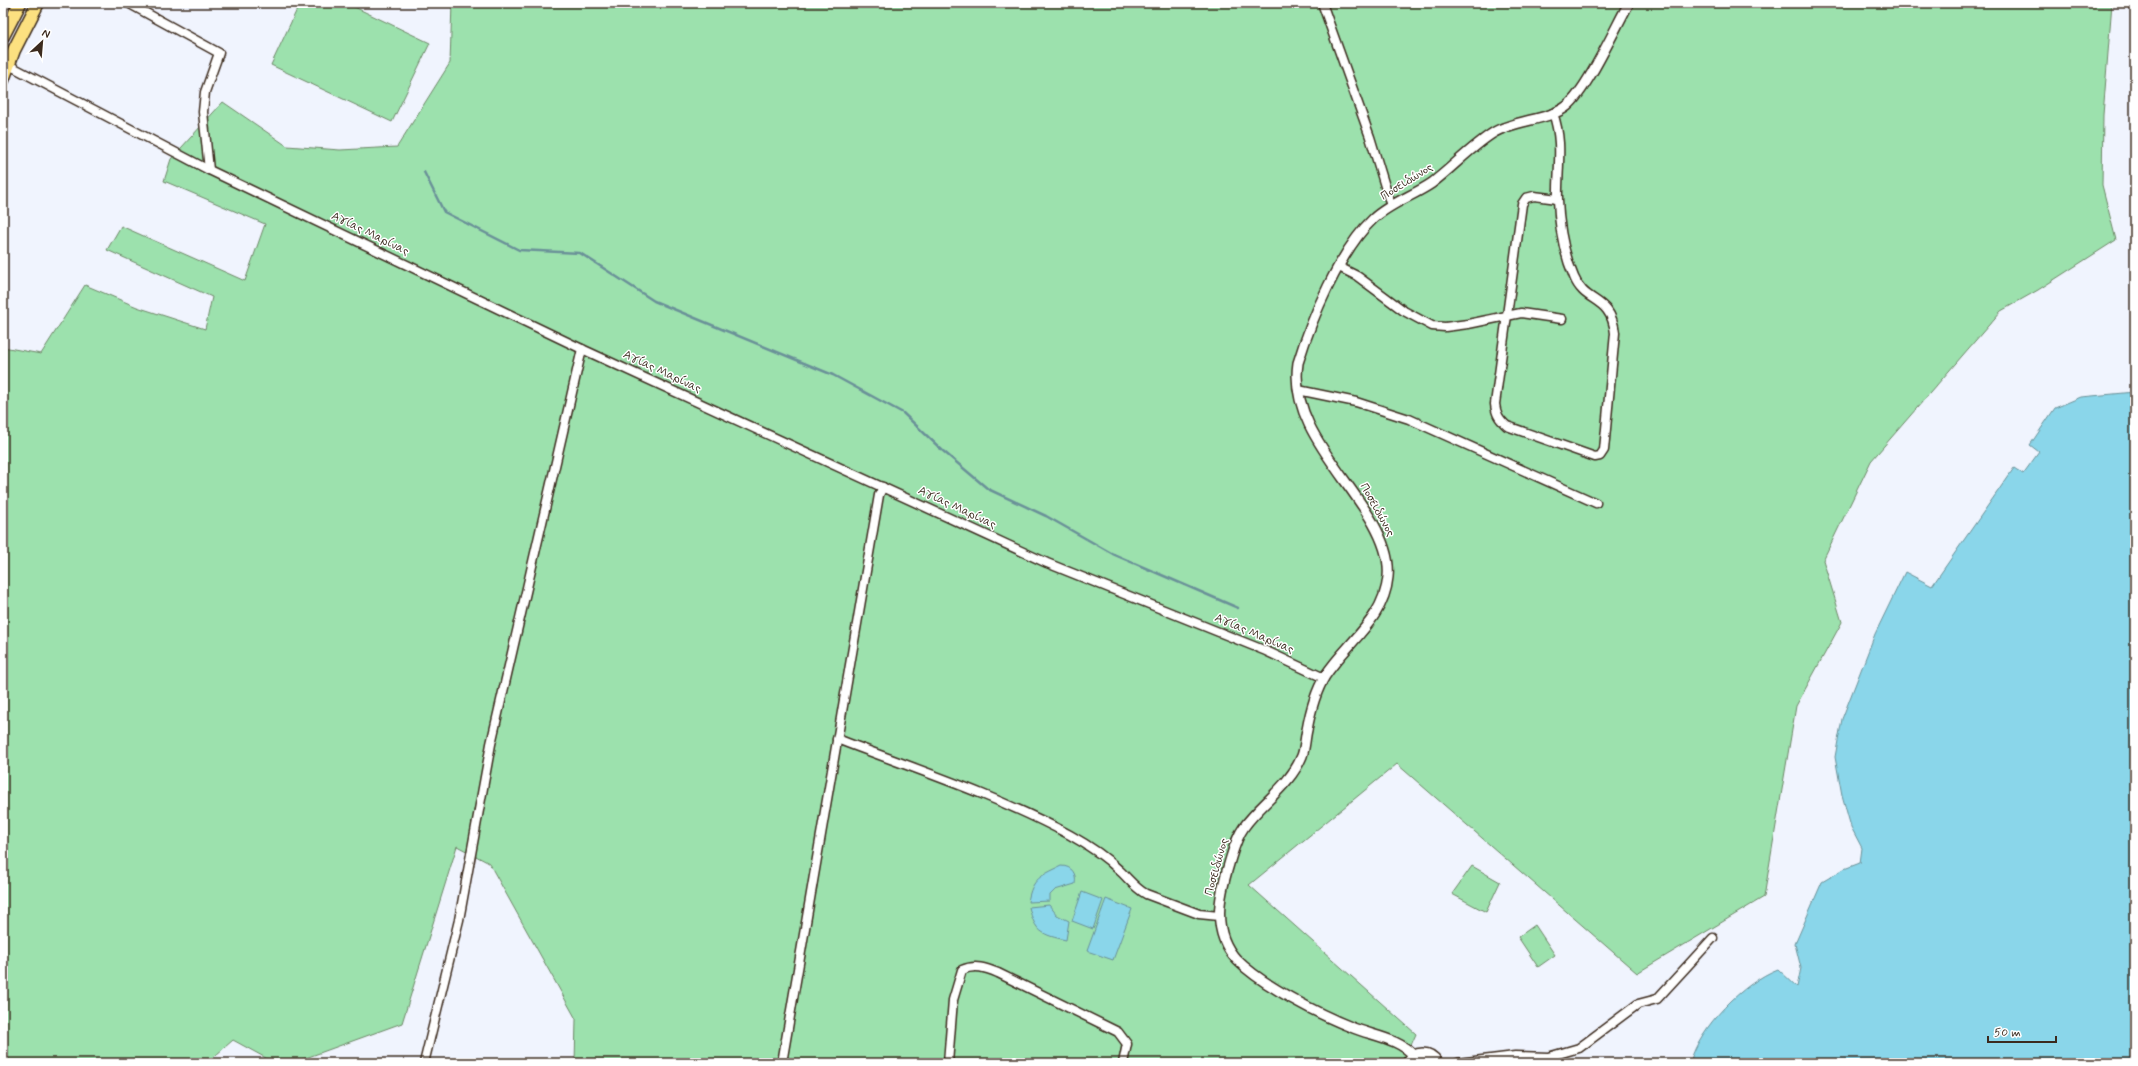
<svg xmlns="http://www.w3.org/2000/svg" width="2138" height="1066" font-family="Mynerve,sans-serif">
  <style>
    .green { fill: #9ce1ad; stroke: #6c8666 }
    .water { fill: #8ad6ea; stroke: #6a9198 }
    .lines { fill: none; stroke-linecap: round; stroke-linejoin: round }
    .stream { stroke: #6a9198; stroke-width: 2.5 }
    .minor-casing { stroke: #3b2a1e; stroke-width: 11 }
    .tertiary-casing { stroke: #3b2a1e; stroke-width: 12 }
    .secondary-casing { stroke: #3b2a1e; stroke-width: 14 }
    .primary-casing { stroke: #3b2a1e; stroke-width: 15 }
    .minor { stroke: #fff; stroke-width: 8 }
    .tertiary { stroke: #fff; stroke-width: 9 }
    .secondary { stroke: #fff; stroke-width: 11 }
    .primary { stroke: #fce080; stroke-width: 12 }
    .labels { text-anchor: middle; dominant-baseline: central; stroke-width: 3; stroke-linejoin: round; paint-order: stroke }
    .street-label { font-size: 12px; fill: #3b2a1e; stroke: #fff }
  </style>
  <rect width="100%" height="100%" fill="#f0f4fe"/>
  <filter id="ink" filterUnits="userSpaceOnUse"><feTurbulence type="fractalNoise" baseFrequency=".025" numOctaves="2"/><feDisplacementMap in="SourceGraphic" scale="8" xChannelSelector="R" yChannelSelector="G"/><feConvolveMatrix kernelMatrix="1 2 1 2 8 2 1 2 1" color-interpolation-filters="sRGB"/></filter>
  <g filter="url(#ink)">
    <g class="green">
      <path d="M 300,3 L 346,3 L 430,43 L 392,122 L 271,65 Z"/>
      <path d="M 452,3 L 2112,3 L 2103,115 L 2102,185 L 2116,240 L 2038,290 L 2001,311 L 1871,461 L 1823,560 L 1842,622 L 1796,706 L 1764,897 L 1637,973 L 1397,764 L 1249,885 L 1416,1034 L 1403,1063 L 575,1063 L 576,1019 L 489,863 L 457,846 L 402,1023 L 292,1063 L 275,1063 L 233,1040 L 207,1063 L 3,1063 L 3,347 L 41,354 L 85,285 L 137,307 L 205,329 L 212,297 L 107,250 L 121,226 L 245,281 L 265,224 L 164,181 L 171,159 L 223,102 L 287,146 L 340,150 L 397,147 L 450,63 Z"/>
      <path d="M 1472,866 L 1500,882 L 1486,912 L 1452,894 Z"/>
      <path d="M 1535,925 L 1555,955 L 1538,967 L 1518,937 Z"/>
    </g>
    <g class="water">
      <path d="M 2135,392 L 2135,1063 L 1690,1063 C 1699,1027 1744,982 1778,969 L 1797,987 L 1801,968 L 1795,944 L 1822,882 L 1844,869 L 1860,863 L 1862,848 L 1851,827 L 1842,795 L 1835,757 L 1842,719 L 1875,634 L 1905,572 L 1932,586 L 2014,468 L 2023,474 L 2039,452 L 2030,445 L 2055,408 L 2081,397 Z"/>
      <path d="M 1061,866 C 1072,866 1077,874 1075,884 L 1055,890 L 1050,895 L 1050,901 L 1028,902 C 1032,878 1041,876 1061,866 Z"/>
      <path d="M 1082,892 L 1103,900 L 1093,929 L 1072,921 Z"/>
      <path d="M 1106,899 L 1132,909 L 1113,960 L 1087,951 Z"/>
      <path d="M 1049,905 L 1057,915 L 1069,921 L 1066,940 C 1042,935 1035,932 1029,907 Z"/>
    </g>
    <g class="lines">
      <path class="stream" d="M 424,172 L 444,212 L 519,250 L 580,253 L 654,301 L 833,375 L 903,413 L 943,451 L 988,489 L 1046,516 L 1113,554 L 1238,608"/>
      <defs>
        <g id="minor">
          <path d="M 128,3 L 219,53 L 205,92 L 203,112 L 209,170"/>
          <path d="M 1322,3 L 1370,137 L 1391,206"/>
          <path d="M 3,62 L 207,169 L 582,349 L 1047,563 L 1266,651 L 1324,678"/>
          <path d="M 1553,113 C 1564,144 1557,169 1558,200 C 1559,225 1564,254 1574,277 C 1585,305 1611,295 1615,333 L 1604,450 L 1600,456 L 1595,457 L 1507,426 C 1499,419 1496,414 1495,404 L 1522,204 L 1526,198 L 1534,196 L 1558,199"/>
          <path d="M 1339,267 L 1357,276 L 1404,311 L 1432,326 L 1445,327 L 1468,324 L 1521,313 L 1562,319"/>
          <path d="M 1298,390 L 1356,402 L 1409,419 L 1596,503"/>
          <path d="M 837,739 C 915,769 996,795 1070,835 C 1088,845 1105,856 1119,870 C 1128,878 1135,888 1146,894 L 1199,914 L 1219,916"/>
          <path d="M 424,1063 L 459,920 L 491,744 L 582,349"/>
          <path d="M 782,1063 L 879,495 L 883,487"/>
          <path d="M 948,1063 L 953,1000 L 962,970 C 975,964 986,968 998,973 L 1118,1032 L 1127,1044 L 1123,1063"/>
          <path d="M 1458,1063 L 1515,1056 L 1548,1057 L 1579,1048 L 1638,1004 L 1657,999 L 1713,938"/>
        </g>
        <path id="tertiary" d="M 1414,1056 C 1399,1038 1372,1036 1351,1027 C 1318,1014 1262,985 1237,960 C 1211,932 1219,897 1229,864 C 1233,851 1236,838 1244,827 C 1261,803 1290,786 1302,756 C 1305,748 1305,738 1307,730 C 1310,713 1316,691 1325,676 C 1347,642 1384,620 1388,577 C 1390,558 1382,539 1373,523 C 1345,473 1289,424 1298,363 C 1311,320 1340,250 1373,219 C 1390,203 1413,196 1432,183 C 1453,167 1471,147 1493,133 C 1514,120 1550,120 1567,106 C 1587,90 1615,28 1629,3"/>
        <path id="secondary" d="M 1408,1063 C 1415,1051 1430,1051 1437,1063"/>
        <g id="primary">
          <path d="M 3,36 L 20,3"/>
          <path d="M 3,80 L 14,50 L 38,3"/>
        </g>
      </defs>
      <use href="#minor" class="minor-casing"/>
      <use href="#tertiary" class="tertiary-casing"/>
      <use href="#secondary" class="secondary-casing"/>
      <use href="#primary" class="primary-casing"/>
      <use href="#minor" class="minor"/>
      <use href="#tertiary" class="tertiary"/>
      <use href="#secondary" class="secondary"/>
      <use href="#primary" class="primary"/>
    </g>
  </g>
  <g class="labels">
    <g class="street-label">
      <text transform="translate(1407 182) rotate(-32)">Ποσειδώνος</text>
      <text transform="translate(370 234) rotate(26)">Αγίας Μαρίνας</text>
      <text transform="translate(662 372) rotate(25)">Αγίας Μαρίνας</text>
      <text transform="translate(957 508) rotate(25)">Αγίας Μαρίνας</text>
      <text transform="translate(1377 510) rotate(61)">Ποσειδώνος</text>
      <text transform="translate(1254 634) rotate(23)">Αγίας Μαρίνας</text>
      <text transform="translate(1217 867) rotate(-74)">Ποσειδώνος</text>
    </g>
  </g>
  <rect width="2138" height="1066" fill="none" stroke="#fff" stroke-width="16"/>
  <rect x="8" y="8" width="2122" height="1050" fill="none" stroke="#3b2a1e" stroke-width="1.5" filter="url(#ink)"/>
  <g transform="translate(42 42) rotate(26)" stroke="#ffffff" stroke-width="3" paint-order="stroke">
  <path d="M0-3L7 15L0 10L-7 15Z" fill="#3b2a1e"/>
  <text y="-6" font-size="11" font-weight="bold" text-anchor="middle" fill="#3b2a1e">N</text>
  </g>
  <path d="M1988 1036v6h68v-6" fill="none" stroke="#3b2a1e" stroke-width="2"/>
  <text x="1994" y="1036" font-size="12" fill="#3b2a1e" stroke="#ffffff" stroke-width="3" paint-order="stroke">50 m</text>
</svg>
